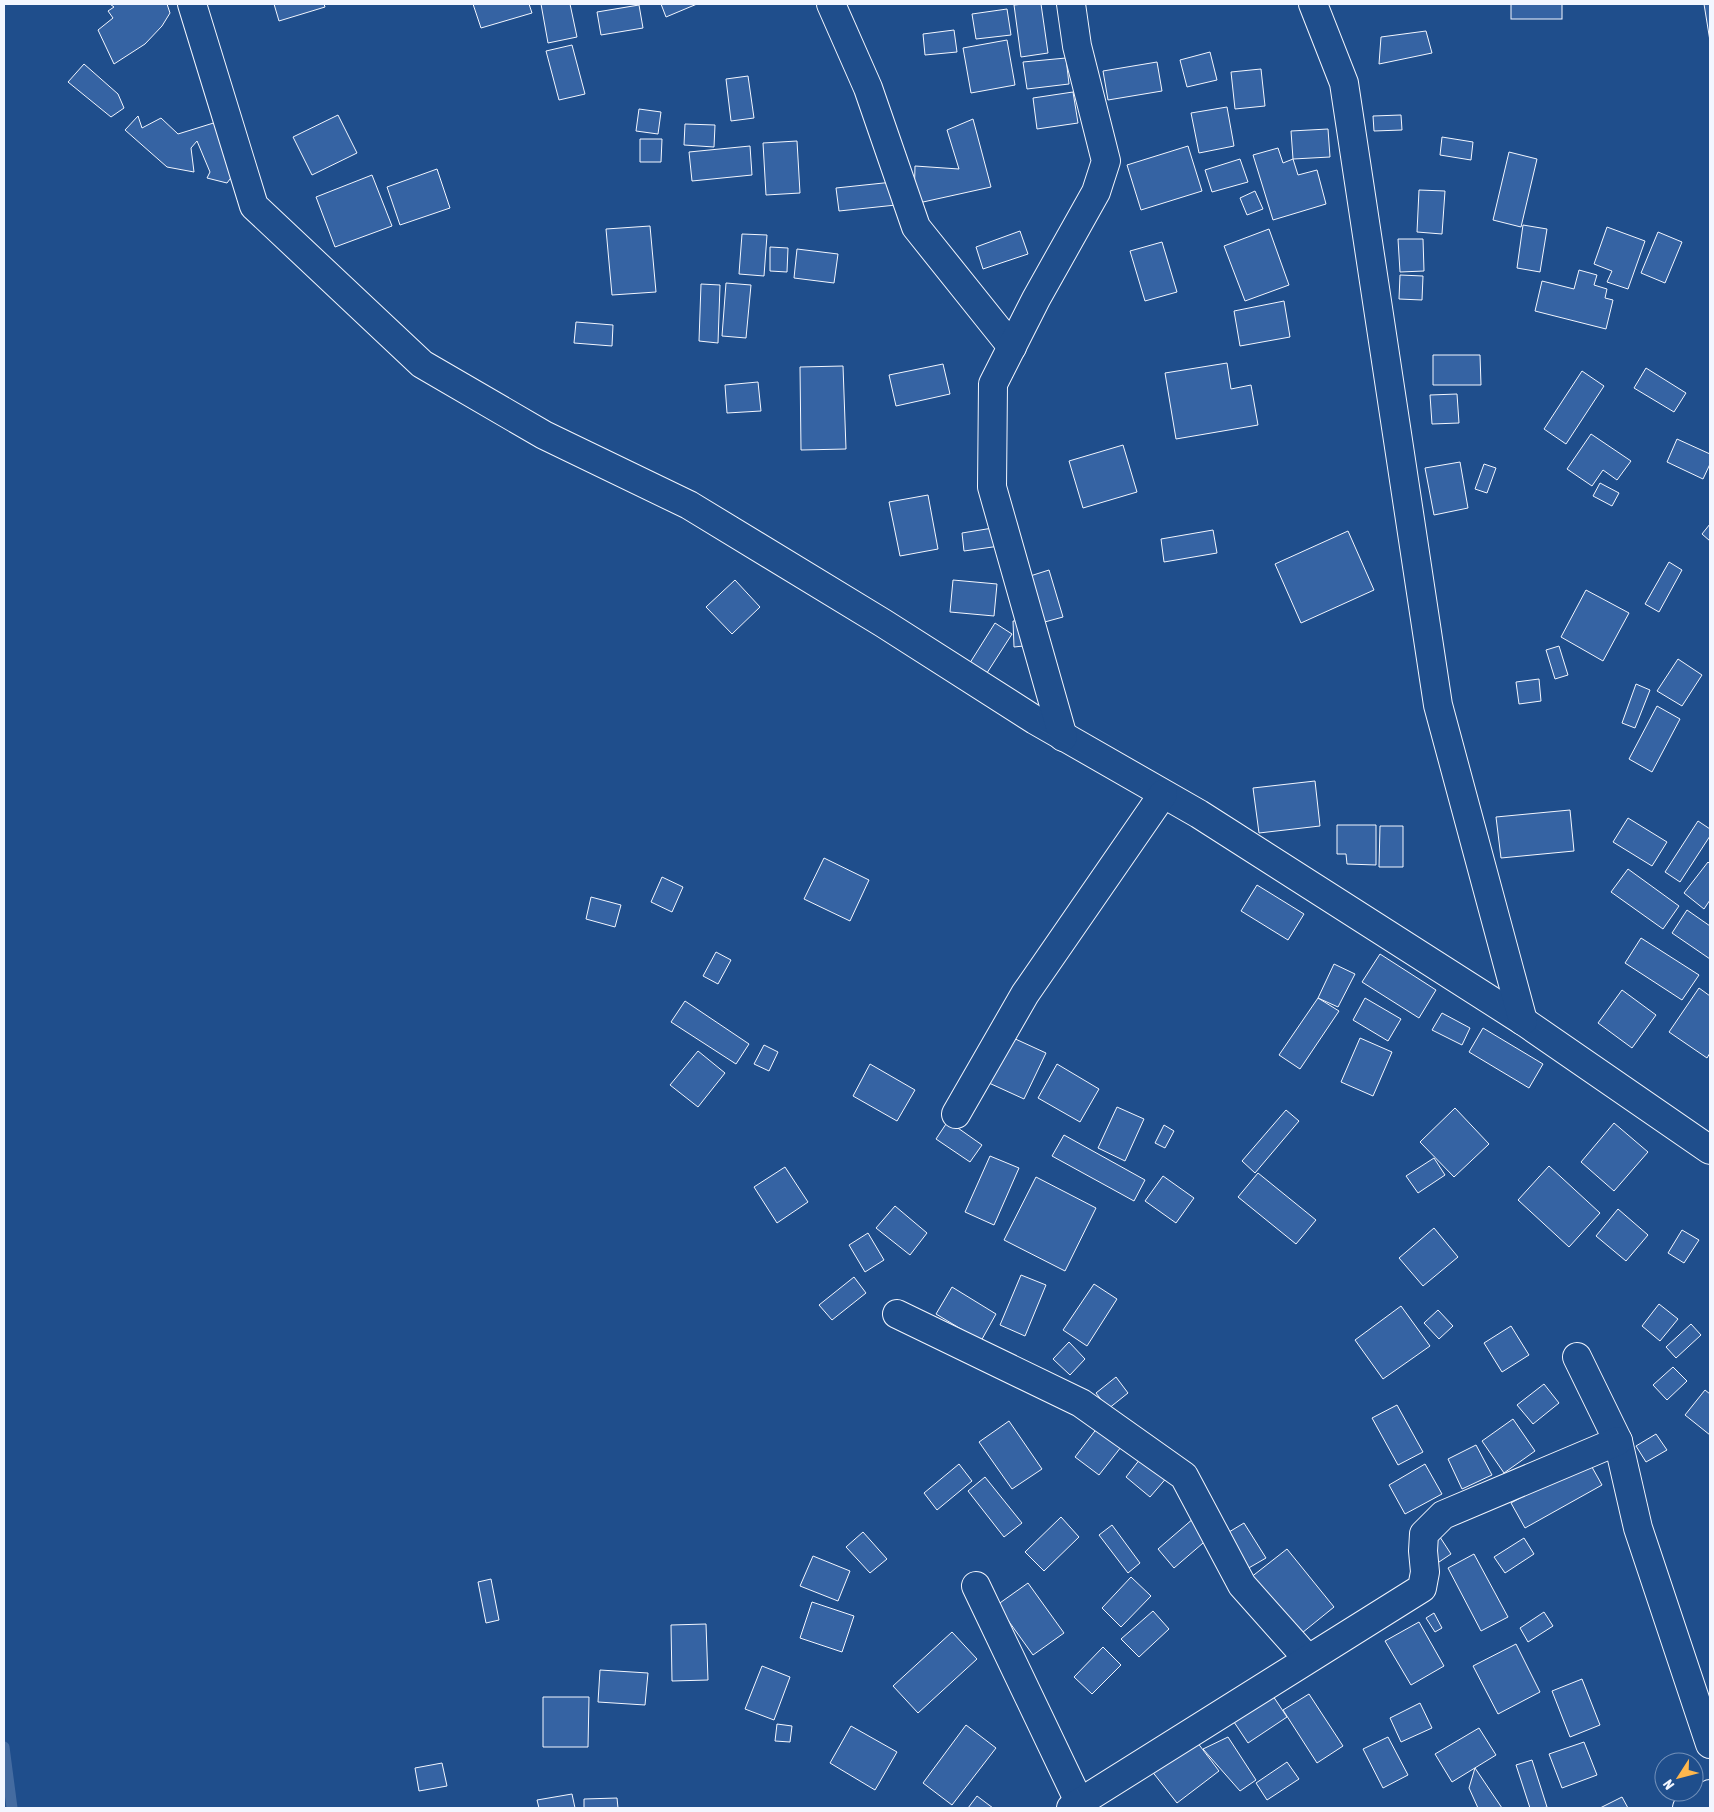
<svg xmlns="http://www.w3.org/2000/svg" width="1714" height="1812" font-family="'Asap Condensed',sans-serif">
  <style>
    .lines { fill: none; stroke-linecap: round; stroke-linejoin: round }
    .stream { stroke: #446ba0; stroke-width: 11 }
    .building { fill: #3563a3; stroke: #f2f6ff }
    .minor-casing { stroke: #f2f6ff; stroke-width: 30 }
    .minor { stroke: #1f4e8c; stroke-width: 28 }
  </style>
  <rect width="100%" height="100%" fill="#1f4e8c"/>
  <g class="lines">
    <path class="stream" d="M 4,1747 L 12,1808"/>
  </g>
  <g class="building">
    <path d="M 110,4 L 167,4 L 170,13 L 162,26 L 145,44 L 114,64 L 98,30 L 113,18 L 108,11 L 114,7 Z"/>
    <path d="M 274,4 L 324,4 L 325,7 L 279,21 Z"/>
    <path d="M 473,4 L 529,4 L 532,13 L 481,28 Z"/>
    <path d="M 541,4 L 570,4 L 577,37 L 548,43 Z"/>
    <path d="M 661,4 L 697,4 L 666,17 Z"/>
    <path d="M 1024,4 L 1041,4 L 1048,53 L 1021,57 L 1014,5 Z"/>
    <rect x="1511" y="4" width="51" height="15"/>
    <path d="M 1704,4 L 1710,4 L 1710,41 Z"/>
    <path d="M 639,5 L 643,28 L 601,35 L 597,12 Z"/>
    <path d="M 1007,9 L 1011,35 L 976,39 L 972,14 Z"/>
    <path d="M 954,30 L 957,52 L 925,55 L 923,34 Z"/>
    <path d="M 1426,31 L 1432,53 L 1379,64 L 1381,37 Z"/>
    <path d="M 1007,40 L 1015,85 L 971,93 L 963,48 Z"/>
    <path d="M 572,45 L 585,94 L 559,100 L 546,51 Z"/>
    <path d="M 1210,52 L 1217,80 L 1187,87 L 1180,60 Z"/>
    <path d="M 1066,58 L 1069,84 L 1027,89 L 1023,62 Z"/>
    <path d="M 1157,62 L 1162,91 L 1108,100 L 1103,71 Z"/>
    <path d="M 84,64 L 118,94 L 124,108 L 111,117 L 68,82 Z"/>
    <path d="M 1261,69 L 1265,106 L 1235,109 L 1231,72 Z"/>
    <path d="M 748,76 L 754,118 L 731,121 L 726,79 Z"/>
    <path d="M 1073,92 L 1078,123 L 1037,129 L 1033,98 Z"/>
    <path d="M 1227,107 L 1234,146 L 1199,153 L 1191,113 Z"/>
    <path d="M 639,109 L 661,112 L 658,134 L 636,131 Z"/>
    <path d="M 338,115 L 357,153 L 312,175 L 293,137 Z"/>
    <path d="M 1401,115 L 1402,130 L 1374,131 L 1373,116 Z"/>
    <path d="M 138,116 L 142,128 L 161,118 L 178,134 L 220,121 L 233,175 L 227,183 L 207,178 L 210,172 L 197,141 L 191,148 L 194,172 L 167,167 L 125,130 Z"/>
    <path d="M 973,119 L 991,187 L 914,204 L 915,166 L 959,169 L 947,130 Z"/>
    <path d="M 685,124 L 715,125 L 714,147 L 684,145 Z"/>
    <path d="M 1328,129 L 1330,157 L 1293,159 L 1291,131 Z"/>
    <path d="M 1442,137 L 1473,142 L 1471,160 L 1440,155 Z"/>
    <path d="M 640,139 L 662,139 L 661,162 L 640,162 Z"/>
    <path d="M 797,141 L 800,193 L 766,195 L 763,143 Z"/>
    <path d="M 750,146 L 752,175 L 692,181 L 689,152 Z"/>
    <path d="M 1188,146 L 1202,191 L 1141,210 L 1127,165 Z"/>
    <path d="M 1278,148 L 1283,163 L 1293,159 L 1298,175 L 1317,170 L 1326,204 L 1273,220 L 1253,155 Z"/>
    <path d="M 1509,152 L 1537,159 L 1521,227 L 1493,220 Z"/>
    <path d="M 1240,159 L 1248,182 L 1212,192 L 1205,170 Z"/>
    <path d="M 437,169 L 450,208 L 400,225 L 387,187 Z"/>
    <path d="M 372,175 L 392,226 L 335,247 L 316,197 Z"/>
    <path d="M 893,182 L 896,205 L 839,211 L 836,188 Z"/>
    <path d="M 1419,190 L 1445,191 L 1442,234 L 1417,232 Z"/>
    <path d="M 1255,191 L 1263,209 L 1247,215 L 1240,198 Z"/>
    <path d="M 1523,225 L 1547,229 L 1540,272 L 1517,268 Z"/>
    <path d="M 650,226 L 656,292 L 612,295 L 606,229 Z"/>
    <path d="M 1607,227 L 1645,241 L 1628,289 L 1607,282 L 1612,271 L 1594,264 Z"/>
    <path d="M 1269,229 L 1289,285 L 1245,301 L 1224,246 Z"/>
    <path d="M 1020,231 L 1028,254 L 983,269 L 976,247 Z"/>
    <path d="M 1658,232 L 1682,242 L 1665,283 L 1641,273 Z"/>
    <path d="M 742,234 L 767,235 L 764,276 L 739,274 Z"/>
    <path d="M 1398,239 L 1423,239 L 1424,271 L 1400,272 Z"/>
    <path d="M 1162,242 L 1177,292 L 1145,301 L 1130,251 Z"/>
    <path d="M 770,247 L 788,248 L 787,272 L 770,271 Z"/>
    <path d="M 797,249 L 838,254 L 834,283 L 794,278 Z"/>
    <path d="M 1579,270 L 1597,275 L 1594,285 L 1607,289 L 1605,298 L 1613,300 L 1606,329 L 1535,311 L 1542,281 L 1574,289 Z"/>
    <path d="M 1400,275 L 1423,276 L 1422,300 L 1399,299 Z"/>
    <path d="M 726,283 L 751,285 L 746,338 L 722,336 Z"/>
    <path d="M 701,284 L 720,285 L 718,343 L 699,341 Z"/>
    <path d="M 1284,301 L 1290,337 L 1240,346 L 1234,311 Z"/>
    <path d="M 576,322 L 613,325 L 612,346 L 574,343 Z"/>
    <path d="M 1433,355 L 1480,355 L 1481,385 L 1433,385 Z"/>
    <path d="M 1227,363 L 1231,389 L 1251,385 L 1258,425 L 1176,439 L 1165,373 Z"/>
    <path d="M 943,364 L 950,394 L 896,406 L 889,375 Z"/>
    <path d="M 843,366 L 846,449 L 801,450 L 800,367 Z"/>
    <path d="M 1646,368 L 1686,393 L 1674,412 L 1634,388 Z"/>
    <path d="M 1582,371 L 1604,386 L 1566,444 L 1544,429 Z"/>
    <path d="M 758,382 L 761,411 L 727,413 L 725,385 Z"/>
    <path d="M 1457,394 L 1459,423 L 1432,424 L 1430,395 Z"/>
    <path d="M 1591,434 L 1631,461 L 1617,480 L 1603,470 L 1592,486 L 1567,469 Z"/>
    <path d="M 1677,439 L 1710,454 L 1710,464 L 1703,479 L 1667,462 Z"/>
    <path d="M 1123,445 L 1137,492 L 1083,508 L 1069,461 Z"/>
    <path d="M 1460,462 L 1468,508 L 1434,515 L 1425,468 Z"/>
    <path d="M 1484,464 L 1496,468 L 1487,493 L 1475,489 Z"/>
    <path d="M 1600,483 L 1619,493 L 1612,506 L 1593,496 Z"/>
    <path d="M 928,495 L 938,549 L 900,556 L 889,502 Z"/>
    <path d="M 1710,524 L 1710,541 L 1702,534 Z"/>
    <path d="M 1005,526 L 1007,545 L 964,551 L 962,533 Z"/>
    <path d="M 1213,530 L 1217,553 L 1164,562 L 1161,539 Z"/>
    <path d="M 1348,531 L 1374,590 L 1301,623 L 1275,564 Z"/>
    <path d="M 1669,562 L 1682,570 L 1659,612 L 1645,604 Z"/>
    <path d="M 1049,570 L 1063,617 L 1041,623 L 1027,577 Z"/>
    <path d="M 735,580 L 760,607 L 732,634 L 706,607 Z"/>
    <path d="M 953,580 L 997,584 L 994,616 L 950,612 Z"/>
    <path d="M 1586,590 L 1629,613 L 1603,661 L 1561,637 Z"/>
    <path d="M 1031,620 L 1033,645 L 1014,647 L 1013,621 Z"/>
    <path d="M 995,623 L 1012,634 L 985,676 L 968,666 Z"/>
    <path d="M 1559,646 L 1568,675 L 1555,679 L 1546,650 Z"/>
    <path d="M 1678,659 L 1702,675 L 1682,706 L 1657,691 Z"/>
    <path d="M 1539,679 L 1541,701 L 1519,704 L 1516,682 Z"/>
    <path d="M 1636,684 L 1650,690 L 1635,728 L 1622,723 Z"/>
    <path d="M 1657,706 L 1680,719 L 1652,772 L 1629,759 Z"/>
    <path d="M 1315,781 L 1320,826 L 1259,833 L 1253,788 Z"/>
    <path d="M 1570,810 L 1574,851 L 1501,858 L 1496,817 Z"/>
    <path d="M 1628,818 L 1667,842 L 1652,866 L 1613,842 Z"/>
    <path d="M 1698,821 L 1710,829 L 1710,836 L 1680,882 L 1665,872 Z"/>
    <path d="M 1337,825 L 1376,825 L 1376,865 L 1347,864 L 1346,854 L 1337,854 Z"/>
    <path d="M 1380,826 L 1403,826 L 1403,867 L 1379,867 Z"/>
    <path d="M 824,858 L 869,880 L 850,921 L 804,899 Z"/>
    <path d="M 1708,862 L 1710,864 L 1710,900 L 1704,909 L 1684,893 Z"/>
    <path d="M 1628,869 L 1679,906 L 1663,929 L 1611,892 Z"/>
    <path d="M 662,877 L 683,887 L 672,912 L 651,902 Z"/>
    <path d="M 1257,885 L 1304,914 L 1288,940 L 1241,911 Z"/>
    <path d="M 591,897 L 621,905 L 615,927 L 586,919 Z"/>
    <path d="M 1687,910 L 1710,926 L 1710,959 L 1672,933 Z"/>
    <path d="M 1641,938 L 1699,975 L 1682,1000 L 1625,963 Z"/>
    <path d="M 716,952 L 731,960 L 718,984 L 703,976 Z"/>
    <path d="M 1380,954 L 1436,990 L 1419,1018 L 1362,982 Z"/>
    <path d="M 1334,964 L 1355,974 L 1338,1007 L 1318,998 Z"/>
    <path d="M 1699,988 L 1710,996 L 1710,1053 L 1707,1058 L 1669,1032 Z"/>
    <path d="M 1622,990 L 1656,1015 L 1632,1048 L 1598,1023 Z"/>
    <path d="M 1318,998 L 1339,1011 L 1300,1069 L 1279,1055 Z"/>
    <path d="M 1365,998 L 1401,1019 L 1388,1041 L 1353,1020 Z"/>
    <path d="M 685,1001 L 749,1044 L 736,1064 L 671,1022 Z"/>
    <path d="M 1442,1013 L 1470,1028 L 1462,1045 L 1432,1030 Z"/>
    <path d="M 1483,1028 L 1543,1064 L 1529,1088 L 1469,1052 Z"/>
    <path d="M 1011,1037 L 1046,1053 L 1024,1099 L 989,1083 Z"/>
    <path d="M 1360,1038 L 1392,1052 L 1373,1096 L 1341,1082 Z"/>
    <path d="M 764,1045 L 778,1052 L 769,1071 L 754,1064 Z"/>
    <path d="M 698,1051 L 725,1073 L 698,1107 L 670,1085 Z"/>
    <path d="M 870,1064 L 915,1090 L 897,1121 L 853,1096 Z"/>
    <path d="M 1057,1064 L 1099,1089 L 1080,1122 L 1038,1098 Z"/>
    <path d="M 1117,1107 L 1144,1119 L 1125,1161 L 1098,1148 Z"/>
    <path d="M 1455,1108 L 1489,1144 L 1454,1177 L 1420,1142 Z"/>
    <path d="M 1286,1110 L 1299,1121 L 1255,1173 L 1242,1161 Z"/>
    <path d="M 948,1121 L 982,1145 L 970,1162 L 936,1139 Z"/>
    <path d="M 1614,1123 L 1648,1152 L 1614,1191 L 1581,1162 Z"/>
    <path d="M 1164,1125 L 1174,1131 L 1165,1148 L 1155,1143 Z"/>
    <path d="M 1064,1135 L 1145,1180 L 1134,1201 L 1052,1156 Z"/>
    <path d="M 990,1156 L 1019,1168 L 994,1225 L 965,1212 Z"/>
    <path d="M 1434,1158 L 1445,1175 L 1418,1193 L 1406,1176 Z"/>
    <path d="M 1549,1166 L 1600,1213 L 1569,1247 L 1518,1200 Z"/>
    <path d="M 785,1167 L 808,1202 L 777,1223 L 754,1187 Z"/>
    <path d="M 1258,1173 L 1316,1220 L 1296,1244 L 1238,1197 Z"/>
    <path d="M 1163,1176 L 1194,1198 L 1176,1223 L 1145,1201 Z"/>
    <path d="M 1036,1177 L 1096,1208 L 1065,1271 L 1004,1240 Z"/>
    <path d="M 895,1206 L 927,1233 L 910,1255 L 876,1228 Z"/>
    <path d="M 1618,1209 L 1648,1235 L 1626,1261 L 1596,1236 Z"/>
    <path d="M 1434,1228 L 1458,1257 L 1423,1286 L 1399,1258 Z"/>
    <path d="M 1682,1230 L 1699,1240 L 1684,1263 L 1668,1253 Z"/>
    <path d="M 868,1233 L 884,1260 L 865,1272 L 849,1245 Z"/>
    <path d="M 1021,1275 L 1046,1285 L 1025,1336 L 1000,1325 Z"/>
    <path d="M 854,1277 L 866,1293 L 832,1320 L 819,1305 Z"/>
    <path d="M 1094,1284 L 1117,1299 L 1087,1346 L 1063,1330 Z"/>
    <path d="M 952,1287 L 996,1314 L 981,1341 L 936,1314 Z"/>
    <path d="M 1659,1304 L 1678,1319 L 1660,1341 L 1642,1326 Z"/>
    <path d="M 1401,1306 L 1430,1346 L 1383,1379 L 1355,1340 Z"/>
    <path d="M 1438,1310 L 1453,1326 L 1439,1339 L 1424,1323 Z"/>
    <path d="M 1691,1324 L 1701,1335 L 1676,1358 L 1666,1347 Z"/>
    <path d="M 1511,1326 L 1529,1355 L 1502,1372 L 1484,1343 Z"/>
    <path d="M 1069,1342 L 1085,1359 L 1070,1375 L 1053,1359 Z"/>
    <path d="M 1673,1367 L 1687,1381 L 1667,1400 L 1653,1385 Z"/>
    <path d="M 1116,1377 L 1128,1393 L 1108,1409 L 1096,1393 Z"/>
    <path d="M 1544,1384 L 1559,1403 L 1533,1424 L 1517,1405 Z"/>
    <path d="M 1705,1390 L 1710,1394 L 1710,1435 L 1685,1415 Z"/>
    <path d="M 1397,1405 L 1423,1452 L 1398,1465 L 1372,1418 Z"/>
    <path d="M 1513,1419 L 1535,1451 L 1504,1473 L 1482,1441 Z"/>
    <path d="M 1009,1421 L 1042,1469 L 1012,1489 L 979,1442 Z"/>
    <path d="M 1101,1423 L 1125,1442 L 1099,1475 L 1075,1457 Z"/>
    <path d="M 1656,1434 L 1667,1450 L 1646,1462 L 1636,1446 Z"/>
    <path d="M 1476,1445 L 1492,1475 L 1462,1489 L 1448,1459 Z"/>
    <path d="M 1144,1454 L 1169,1475 L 1150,1497 L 1126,1477 Z"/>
    <path d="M 1588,1460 L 1602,1485 L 1525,1528 L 1511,1503 Z"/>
    <path d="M 959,1464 L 972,1481 L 937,1510 L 924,1493 Z"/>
    <path d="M 1425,1464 L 1442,1494 L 1405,1514 L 1389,1485 Z"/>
    <path d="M 985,1477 L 1022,1523 L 1004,1537 L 968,1491 Z"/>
    <path d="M 1061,1517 L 1079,1537 L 1044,1571 L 1025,1552 Z"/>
    <path d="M 1194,1518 L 1210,1537 L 1174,1568 L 1158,1549 Z"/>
    <path d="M 1244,1523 L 1266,1558 L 1240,1573 L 1219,1538 Z"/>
    <path d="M 1112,1525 L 1140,1563 L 1128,1573 L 1099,1535 Z"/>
    <path d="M 863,1532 L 887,1559 L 870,1573 L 846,1547 Z"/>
    <path d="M 1438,1534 L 1451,1554 L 1433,1566 Z"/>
    <path d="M 1524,1538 L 1534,1554 L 1505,1573 L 1494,1557 Z"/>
    <path d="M 1287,1549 L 1334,1607 L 1297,1637 L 1250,1578 Z"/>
    <path d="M 1474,1554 L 1508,1617 L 1481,1631 L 1448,1568 Z"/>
    <path d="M 813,1556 L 850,1571 L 838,1601 L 800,1586 Z"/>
    <path d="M 1131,1577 L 1151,1596 L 1121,1627 L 1102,1608 Z"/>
    <path d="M 491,1579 L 499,1620 L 486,1623 L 478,1582 Z"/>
    <path d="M 1028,1583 L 1064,1633 L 1033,1655 L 997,1605 Z"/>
    <path d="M 812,1602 L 854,1616 L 842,1652 L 800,1638 Z"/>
    <path d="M 1153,1611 L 1169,1629 L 1139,1657 L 1121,1639 Z"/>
    <path d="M 1544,1612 L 1553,1626 L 1528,1642 L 1520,1628 Z"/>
    <path d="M 1434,1613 L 1442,1628 L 1435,1632 L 1426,1618 Z"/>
    <path d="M 1419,1622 L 1444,1666 L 1411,1685 L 1385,1641 Z"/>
    <path d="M 706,1624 L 708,1680 L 672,1681 L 671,1625 Z"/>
    <path d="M 952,1632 L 977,1659 L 918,1713 L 893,1686 Z"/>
    <path d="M 1516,1644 L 1540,1692 L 1498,1714 L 1473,1666 Z"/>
    <path d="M 1103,1647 L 1121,1665 L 1092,1694 L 1074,1677 Z"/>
    <path d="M 762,1666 L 790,1677 L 774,1720 L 745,1709 Z"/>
    <path d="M 600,1670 L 648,1673 L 645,1705 L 598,1702 Z"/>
    <path d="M 1582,1679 L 1600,1725 L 1570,1737 L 1552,1691 Z"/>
    <path d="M 1271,1693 L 1287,1717 L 1248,1743 L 1232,1719 Z"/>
    <path d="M 1309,1694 L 1343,1746 L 1317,1763 L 1283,1710 Z"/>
    <path d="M 543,1697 L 589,1697 L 588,1747 L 543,1747 Z"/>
    <path d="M 1420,1703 L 1432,1728 L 1401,1742 L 1390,1718 Z"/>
    <path d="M 777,1724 L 792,1726 L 790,1742 L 775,1741 Z"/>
    <path d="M 966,1725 L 996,1748 L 952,1805 L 923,1783 Z"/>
    <path d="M 851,1726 L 897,1752 L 875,1790 L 830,1763 Z"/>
    <path d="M 1479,1728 L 1496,1755 L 1452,1782 L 1435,1754 Z"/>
    <path d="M 1228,1737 L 1256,1780 L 1240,1791 L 1203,1749 Z"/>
    <path d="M 1388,1737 L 1408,1775 L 1383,1788 L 1363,1749 Z"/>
    <path d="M 1194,1738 L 1219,1771 L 1177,1803 L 1151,1770 Z"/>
    <path d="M 1584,1742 L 1597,1775 L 1562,1788 L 1549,1754 Z"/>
    <path d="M 1532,1760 L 1547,1807 L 1543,1808 L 1530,1808 L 1516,1765 Z"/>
    <path d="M 1287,1762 L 1299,1779 L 1267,1800 L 1256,1783 Z"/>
    <path d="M 442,1763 L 447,1786 L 419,1791 L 415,1768 Z"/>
    <path d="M 1475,1768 L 1502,1808 L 1478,1808 L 1469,1788 Z"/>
    <path d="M 572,1794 L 575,1808 L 539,1808 L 537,1800 Z"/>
    <path d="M 977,1796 L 993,1808 L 968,1808 Z"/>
    <path d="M 1622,1797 L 1628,1808 L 1600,1808 Z"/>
    <path d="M 617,1798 L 618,1808 L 584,1808 L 584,1799 Z"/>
  </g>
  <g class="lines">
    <defs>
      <g id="minor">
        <path d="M 192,4 L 254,206 L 422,364 L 544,435 L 689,505 L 883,623 L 1035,720 L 1199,814 L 1523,1021 L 1710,1150"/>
        <path d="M 831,4 L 868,88 L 916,227 L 1012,347"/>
        <path d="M 1313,4 L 1344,83 L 1438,705 L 1523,1021"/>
        <path d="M 1063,737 L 992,487 L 993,384 L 1036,299 L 1096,192 L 1106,161 L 1077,46 L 1071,4"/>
        <path d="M 956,1114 L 1025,994 L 1163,794"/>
        <path d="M 897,1314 L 1081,1403 L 1184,1476 L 1242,1585 L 1307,1658"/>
        <path d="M 1577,1357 L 1618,1441 L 1638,1528 L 1710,1744"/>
        <path d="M 976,1586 L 1082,1808"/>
        <path d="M 1071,1808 L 1422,1588 L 1425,1572 L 1423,1551 L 1424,1534 L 1443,1515 L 1618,1441"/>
        <path d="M 1687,1808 L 1710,1794"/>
      </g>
    </defs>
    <use href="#minor" class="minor-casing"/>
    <use href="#minor" class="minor"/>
  </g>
  <rect width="1714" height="1812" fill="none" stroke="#f2f6ff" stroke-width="10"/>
  <g transform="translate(1679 1777) rotate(234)"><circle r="24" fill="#1f4e8c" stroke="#7391ba"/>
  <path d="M0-4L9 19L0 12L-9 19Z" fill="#ffb74d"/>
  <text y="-8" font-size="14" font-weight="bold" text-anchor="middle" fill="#f2f6ff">N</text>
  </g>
</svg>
